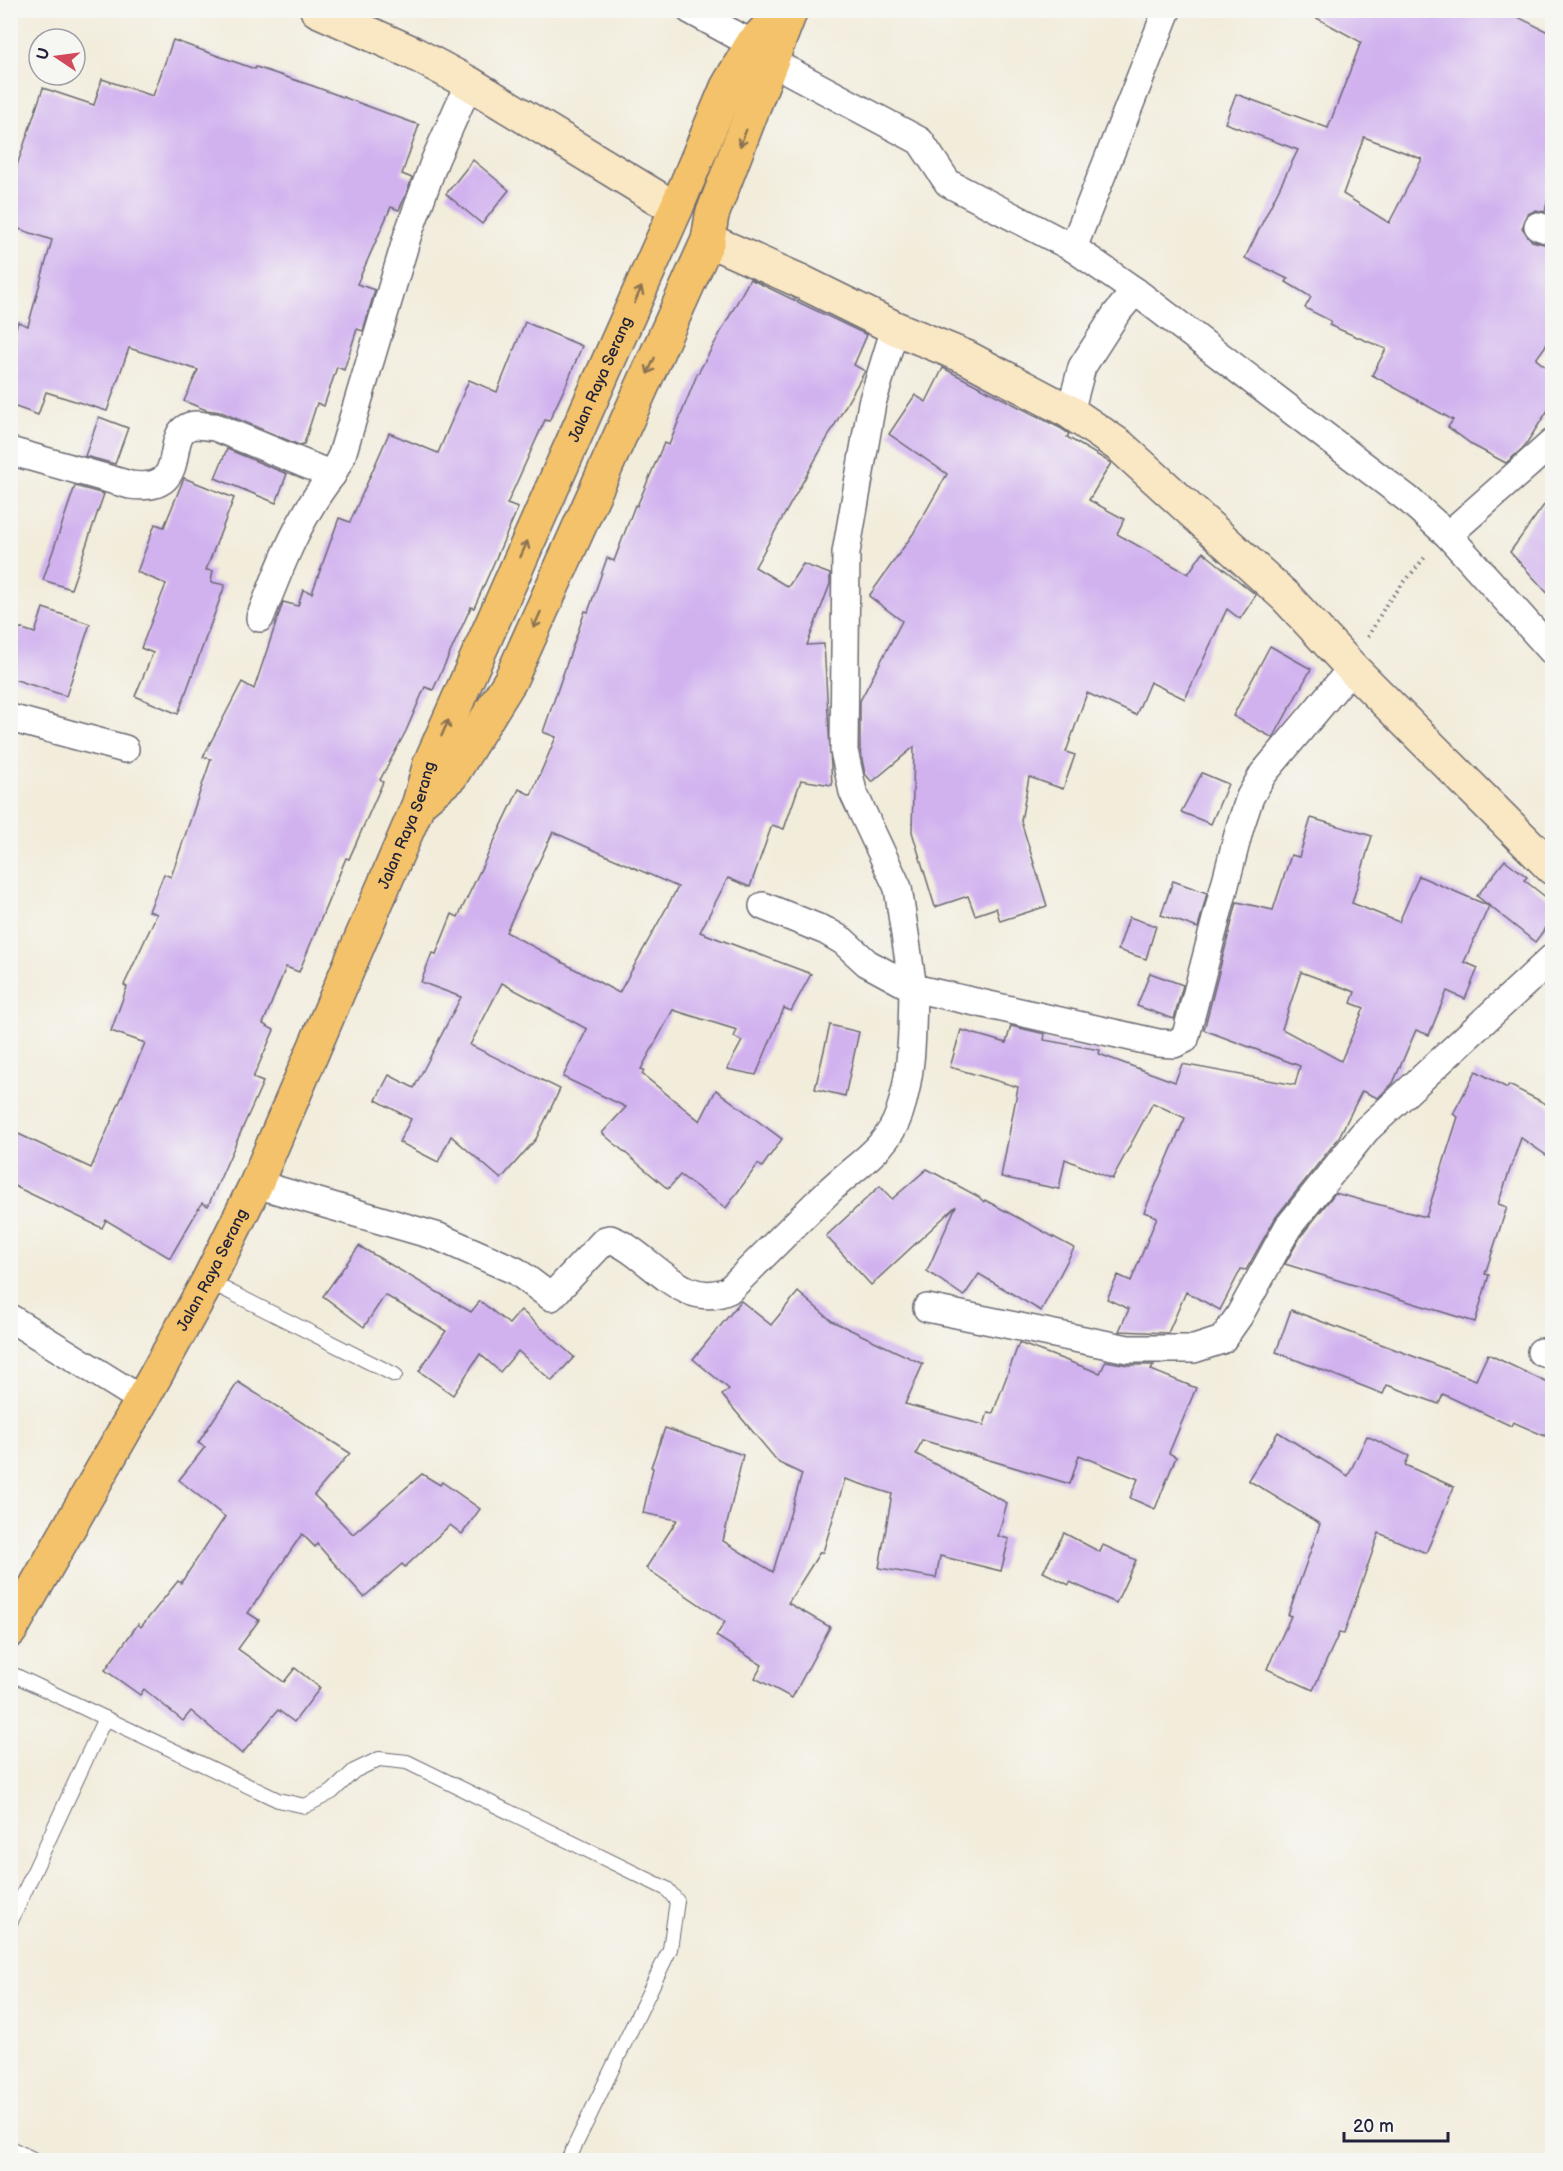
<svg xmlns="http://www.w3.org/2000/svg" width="1563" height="2171" font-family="'Balsamiq Sans',sans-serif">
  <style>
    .building { fill: #d1b2ef; fill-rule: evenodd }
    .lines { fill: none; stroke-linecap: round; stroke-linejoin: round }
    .lane-casing { stroke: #6b6973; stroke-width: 16 }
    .street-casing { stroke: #6b6973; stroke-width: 30 }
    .secondary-casing { stroke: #6b6973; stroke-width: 36 }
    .highway-casing { stroke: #6b6973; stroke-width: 36 }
    .path { stroke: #6b6973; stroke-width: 4; stroke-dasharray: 1.5 4.5; stroke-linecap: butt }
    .lane { stroke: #fff; stroke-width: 14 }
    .street { stroke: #fff; stroke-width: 27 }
    .secondary { stroke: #fae7c3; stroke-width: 33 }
    .highway { stroke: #f3c26a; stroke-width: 33 }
    .oneway { stroke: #8a7252 }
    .labels { text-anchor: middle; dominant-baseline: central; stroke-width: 5; stroke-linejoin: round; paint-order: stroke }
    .street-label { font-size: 16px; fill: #22223b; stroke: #f6f6f2 }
  </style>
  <rect width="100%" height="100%" fill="#f6f6f2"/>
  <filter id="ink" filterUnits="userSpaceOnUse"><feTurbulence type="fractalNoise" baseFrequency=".0167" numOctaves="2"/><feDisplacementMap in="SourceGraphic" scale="12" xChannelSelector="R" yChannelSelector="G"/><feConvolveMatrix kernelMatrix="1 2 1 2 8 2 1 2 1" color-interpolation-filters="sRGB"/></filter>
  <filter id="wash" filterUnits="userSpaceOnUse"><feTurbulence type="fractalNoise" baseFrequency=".008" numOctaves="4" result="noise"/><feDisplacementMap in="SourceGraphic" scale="24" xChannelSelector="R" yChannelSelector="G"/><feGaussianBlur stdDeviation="1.35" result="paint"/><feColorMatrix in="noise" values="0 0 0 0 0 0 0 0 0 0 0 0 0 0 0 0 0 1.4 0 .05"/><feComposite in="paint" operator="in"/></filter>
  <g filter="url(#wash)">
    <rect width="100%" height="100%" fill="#f2ecdb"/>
    <g id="blocks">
      <g class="building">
        <path d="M 1302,10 L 1504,10 L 1552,34 L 1552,180 L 1545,212 L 1536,210 L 1528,214 L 1522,228 L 1532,241 L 1552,246 L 1552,337 L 1536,359 L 1552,372 L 1552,404 L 1524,447 L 1506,463 L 1474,446 L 1448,427 L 1453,420 L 1372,375 L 1386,349 L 1329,325 L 1331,321 L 1305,308 L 1311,297 L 1286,282 L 1288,279 L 1245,258 L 1298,150 L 1225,123 L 1236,94 L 1328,128 L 1361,42 ZM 1364,137 L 1422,159 L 1389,223 L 1343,194 Z"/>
        <path d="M 173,40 L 255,69 L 256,67 L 313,86 L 419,125 L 402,174 L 412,178 L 407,192 L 399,210 L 391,207 L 357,284 L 375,290 L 363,331 L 357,329 L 344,370 L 337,367 L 324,406 L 317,403 L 304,444 L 299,445 L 221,412 L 206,410 L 184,401 L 198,370 L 129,348 L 107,411 L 46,392 L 38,415 L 10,405 L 10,344 L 18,322 L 28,326 L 52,240 L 10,226 L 10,186 L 43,88 L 94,105 L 102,79 L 153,96 Z"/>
        <path d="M 473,160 L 509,190 L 482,224 L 446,194 Z"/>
        <path d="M 750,279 L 867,335 L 854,365 L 865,371 L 755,567 L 788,587 L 803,564 L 830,574 L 830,584 L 807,645 L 824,644 L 832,785 L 801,780 L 784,829 L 772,825 L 750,887 L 728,878 L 700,932 L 811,974 L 791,1011 L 784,1008 L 756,1075 L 727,1069 L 742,1041 L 734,1037 L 737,1030 L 673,1010 L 641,1069 L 644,1070 L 642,1074 L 700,1121 L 716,1090 L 782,1139 L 762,1167 L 758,1164 L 726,1208 L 680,1175 L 668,1189 L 602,1133 L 626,1107 L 563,1077 L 587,1029 L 502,983 L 470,1045 L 560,1089 L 536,1139 L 501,1179 L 451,1136 L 438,1162 L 399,1142 L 411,1119 L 376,1100 L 389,1075 L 414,1088 L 461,997 L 421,982 L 432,953 L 436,954 L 452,914 L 458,917 L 519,789 L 531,795 L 556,737 L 543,732 L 585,611 L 588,612 L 607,558 L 614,561 L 635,505 L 637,506 L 664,443 L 669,445 L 696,377 ZM 553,832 L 678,887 L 619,993 L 506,932 Z"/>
        <path d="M 525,322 L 582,346 L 567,383 L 549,421 L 545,420 L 507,504 L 518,508 L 474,608 L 471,607 L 433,690 L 425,687 L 406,731 L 380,780 L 383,782 L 349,859 L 346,858 L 299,972 L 286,967 L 263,1024 L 274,1030 L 253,1078 L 263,1082 L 208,1206 L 202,1203 L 170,1258 L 106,1220 L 102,1228 L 10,1184 L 10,1130 L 91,1168 L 145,1043 L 111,1031 L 127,987 L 124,985 L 157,914 L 149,911 L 164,874 L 171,877 L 211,759 L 203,757 L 242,682 L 254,689 L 283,602 L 298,606 L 303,590 L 312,593 L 339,518 L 350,522 L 389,433 L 438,453 L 469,380 L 497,392 Z"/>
        <path d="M 943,368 L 1060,428 L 1069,434 L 1067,437 L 1111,463 L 1089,500 L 1124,519 L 1117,534 L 1188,574 L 1203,552 L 1256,595 L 1240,619 L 1227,609 L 1185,699 L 1150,682 L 1136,715 L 1087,693 L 1066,752 L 1075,755 L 1063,789 L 1029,777 L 1021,821 L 1047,906 L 1000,921 L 996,908 L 975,915 L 968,896 L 935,907 L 912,832 L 914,747 L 872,782 L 865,774 L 860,749 L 860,701 L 902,621 L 869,596 L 913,534 L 947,474 L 889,434 L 915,395 L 926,402 Z"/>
        <path d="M 99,417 L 128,428 L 115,464 L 85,456 Z"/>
        <path d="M 227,449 L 287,474 L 276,503 L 215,478 Z"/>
        <path d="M 184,478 L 234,498 L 206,570 L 213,571 L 211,582 L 225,585 L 178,714 L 135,696 L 153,653 L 141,648 L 166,584 L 137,572 L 155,524 L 164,527 Z"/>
        <path d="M 75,486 L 104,494 L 71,589 L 43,580 Z"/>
        <path d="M 1552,494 L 1552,598 L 1510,552 Z"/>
        <path d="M 43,608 L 90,624 L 66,696 L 10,678 L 10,625 L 35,633 Z"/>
        <path d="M 1270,646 L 1311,669 L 1273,738 L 1233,716 Z"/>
        <path d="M 1202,773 L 1228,784 L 1211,824 L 1181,812 Z"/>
        <path d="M 1311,818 L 1372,836 L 1352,903 L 1399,922 L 1419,876 L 1489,906 L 1464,962 L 1478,968 L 1465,999 L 1447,991 L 1429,1035 L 1416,1030 L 1393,1083 L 1378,1098 L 1362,1091 L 1338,1139 L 1276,1217 L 1246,1270 L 1241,1269 L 1220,1310 L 1186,1292 L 1168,1333 L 1119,1331 L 1129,1309 L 1107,1299 L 1118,1275 L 1131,1281 L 1157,1217 L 1144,1212 L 1185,1118 L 1153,1103 L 1112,1179 L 1065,1159 L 1059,1189 L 1001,1177 L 1018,1087 L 950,1067 L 961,1030 L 1006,1043 L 1011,1026 L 1045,1034 L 1044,1040 L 1100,1050 L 1099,1054 L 1175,1082 L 1182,1064 L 1295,1085 L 1300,1066 L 1204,1030 L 1237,902 L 1273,910 L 1291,855 L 1299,857 ZM 1301,972 L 1355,992 L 1351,1003 L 1364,1008 L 1341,1061 L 1282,1029 Z"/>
        <path d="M 1505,860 L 1527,877 L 1524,880 L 1552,902 L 1552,920 L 1535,942 L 1477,896 Z"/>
        <path d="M 1173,881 L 1207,893 L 1198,928 L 1161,915 Z"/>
        <path d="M 1129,917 L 1156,926 L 1146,959 L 1118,950 Z"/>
        <path d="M 1150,973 L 1183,985 L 1174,1019 L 1137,1006 Z"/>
        <path d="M 830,1025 L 859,1032 L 845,1096 L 815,1089 Z"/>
        <path d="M 1476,1071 L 1507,1088 L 1509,1085 L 1552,1107 L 1552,1159 L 1521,1138 L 1498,1204 L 1507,1207 L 1485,1274 L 1489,1275 L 1475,1322 L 1285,1264 L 1301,1236 L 1335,1193 L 1426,1217 L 1458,1117 L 1453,1114 Z"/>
        <path d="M 927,1169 L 979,1197 L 984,1202 L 985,1200 L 1074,1248 L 1041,1311 L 979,1274 L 964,1296 L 927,1271 L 956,1206 L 871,1285 L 826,1236 L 880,1186 L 892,1199 Z"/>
        <path d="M 359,1246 L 471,1312 L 480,1301 L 509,1324 L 521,1310 L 574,1357 L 552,1381 L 518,1351 L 500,1372 L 480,1354 L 453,1395 L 419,1371 L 446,1331 L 385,1295 L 364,1327 L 323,1296 Z"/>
        <path d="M 798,1292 L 832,1321 L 923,1364 L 905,1404 L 984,1425 L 988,1412 L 993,1413 L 1019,1343 L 1100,1373 L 1106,1361 L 1128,1365 L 1154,1365 L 1151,1370 L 1196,1388 L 1169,1453 L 1176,1457 L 1155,1509 L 1130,1498 L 1138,1479 L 1079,1455 L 1070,1484 L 922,1440 L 916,1454 L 1007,1503 L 998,1536 L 1009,1539 L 1001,1571 L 940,1556 L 936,1578 L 879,1568 L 892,1494 L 845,1479 L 823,1552 L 820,1552 L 788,1603 L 830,1627 L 792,1698 L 755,1678 L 762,1665 L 716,1636 L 725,1622 L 646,1568 L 677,1520 L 643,1513 L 653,1468 L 651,1467 L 665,1428 L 743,1455 L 723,1541 L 773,1572 L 802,1474 L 779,1463 L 722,1395 L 729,1389 L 693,1359 L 741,1301 L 771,1325 Z"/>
        <path d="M 1291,1310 L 1476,1380 L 1488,1354 L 1552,1385 L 1552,1420 L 1545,1436 L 1513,1422 L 1511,1426 L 1443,1394 L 1439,1404 L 1387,1385 L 1383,1394 L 1276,1352 Z"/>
        <path d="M 238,1382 L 350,1453 L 314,1495 L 353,1534 L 422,1474 L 440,1485 L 442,1482 L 480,1509 L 462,1534 L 450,1525 L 405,1567 L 402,1564 L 364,1597 L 317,1544 L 315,1547 L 302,1534 L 248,1613 L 259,1620 L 238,1649 L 284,1682 L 295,1668 L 320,1688 L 294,1722 L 278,1710 L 242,1754 L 191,1711 L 183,1721 L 144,1689 L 140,1695 L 105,1670 L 138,1624 L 141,1627 L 178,1581 L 181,1583 L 225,1517 L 179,1480 L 205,1447 L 198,1443 Z"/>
        <path d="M 1278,1432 L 1348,1476 L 1367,1436 L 1409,1456 L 1405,1465 L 1454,1487 L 1426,1553 L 1379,1533 L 1344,1634 L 1339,1633 L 1313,1690 L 1267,1669 L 1291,1616 L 1288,1615 L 1320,1524 L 1248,1480 Z"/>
        <path d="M 1064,1533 L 1100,1552 L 1103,1545 L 1136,1560 L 1116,1603 L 1070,1582 L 1069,1585 L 1043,1572 Z"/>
      </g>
    </g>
  </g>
  <g filter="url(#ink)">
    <use href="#blocks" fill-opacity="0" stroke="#6b6973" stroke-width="1.5"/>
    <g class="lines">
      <defs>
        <g id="lane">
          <path d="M 208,1281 L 395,1375"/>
          <path d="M 10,1673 L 278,1800 L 305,1806 L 332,1792 L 354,1771 L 379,1759 L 407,1762 L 667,1889 L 677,1901 L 670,1949 L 568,2160"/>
          <path d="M 10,1923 L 105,1718"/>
          <path d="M 10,2148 L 35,2160"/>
        </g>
        <g id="street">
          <path d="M 690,10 L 752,44"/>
          <path d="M 772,62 L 920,141 L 948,183 L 1073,248 L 1135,291 L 1409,500 L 1448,535 L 1552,651"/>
          <path d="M 1538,226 L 1552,231"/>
          <path d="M 1073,248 L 1167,10"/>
          <path d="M 895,328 L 872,403 L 846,553 L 844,751 L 853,792 L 898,888 L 913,988 L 1158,1043 L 1174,1044 L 1185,1039 L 1240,827 L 1250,797 L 1263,774 L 1352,668"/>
          <path d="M 1070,412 L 1082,367 L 1116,314 L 1135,291"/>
          <path d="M 10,451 L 130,485 C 197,494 157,428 196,425 C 202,425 209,427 215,427 L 332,475 L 342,455 L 408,234 L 435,160 L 469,83"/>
          <path d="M 1448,535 L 1552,443"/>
          <path d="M 260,618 C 280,567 298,518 332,475"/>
          <path d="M 10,718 L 125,749"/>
          <path d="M 256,1184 L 439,1237 L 516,1271 L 551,1297 L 605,1240 L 610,1239 C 650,1253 682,1312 729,1290 C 762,1257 796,1223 829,1191 C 854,1167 888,1148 899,1114 C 913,1073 912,1031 913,988 L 867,963 L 843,941 L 826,931 L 763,906"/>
          <path d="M 927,1308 L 1128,1349 L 1194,1349 L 1222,1340 L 1239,1316 L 1288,1227 L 1366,1130 L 1552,958"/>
          <path d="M 10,1318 L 142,1400"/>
          <path d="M 1541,1352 L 1552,1355"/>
        </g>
        <g id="secondary">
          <path d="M 317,10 L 413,53 L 469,83 L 676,209"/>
          <path d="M 708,240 L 798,280 L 895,328 L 966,357 L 1070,412 L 1120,446 L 1286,597 L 1352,668 L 1552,868"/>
        </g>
        <g id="highway">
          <path d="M 419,803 L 451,776 L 510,681 L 708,240 L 712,215 L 791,10"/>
          <path id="s1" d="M 10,1631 L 142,1400 L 208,1281 L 256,1184 L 419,803 L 430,763 L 676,209 L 727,87 L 752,44 L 785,10"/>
        </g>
      </defs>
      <use href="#lane" class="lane-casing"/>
      <use href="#street" class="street-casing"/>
      <use href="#secondary" class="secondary-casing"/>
      <use href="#highway" class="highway-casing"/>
      <path class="path" d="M 1368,637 L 1387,603 L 1426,556"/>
      <use href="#lane" class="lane"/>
      <use href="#street" class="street"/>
      <use href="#secondary" class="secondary"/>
      <use href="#highway" class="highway"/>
    </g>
    <defs><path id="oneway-shaft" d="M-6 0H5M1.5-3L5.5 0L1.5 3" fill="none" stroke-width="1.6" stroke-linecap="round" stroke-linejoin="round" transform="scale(1.5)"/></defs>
    <g class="oneway">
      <use href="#oneway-shaft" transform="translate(743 138) rotate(112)"/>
      <use href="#oneway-shaft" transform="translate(638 295) rotate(-66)"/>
      <use href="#oneway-shaft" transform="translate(651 366) rotate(114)"/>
      <use href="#oneway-shaft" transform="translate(524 549) rotate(-66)"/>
      <use href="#oneway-shaft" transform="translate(537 620) rotate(114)"/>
      <use href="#oneway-shaft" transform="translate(445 728) rotate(-66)"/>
    </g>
  </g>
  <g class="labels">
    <g class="street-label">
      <text stroke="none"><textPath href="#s1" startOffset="1386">Jalan Raya Serang</textPath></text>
      <text stroke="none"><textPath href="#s1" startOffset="900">Jalan Raya Serang</textPath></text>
      <text stroke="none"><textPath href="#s1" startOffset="414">Jalan Raya Serang</textPath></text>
    </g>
  </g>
  <rect width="1563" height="2171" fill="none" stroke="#f6f6f2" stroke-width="36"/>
  <g transform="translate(57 57) rotate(283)"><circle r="28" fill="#f6f6f2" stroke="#a1a1a9" stroke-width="1.5"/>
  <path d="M0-4.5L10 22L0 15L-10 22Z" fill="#d1495b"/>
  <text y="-9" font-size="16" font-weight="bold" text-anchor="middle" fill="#22223b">U</text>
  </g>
  <path d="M1344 2132v9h104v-9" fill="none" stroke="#22223b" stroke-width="3"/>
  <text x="1353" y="2132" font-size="18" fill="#22223b" stroke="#f6f6f2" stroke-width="4.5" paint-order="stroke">20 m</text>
</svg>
